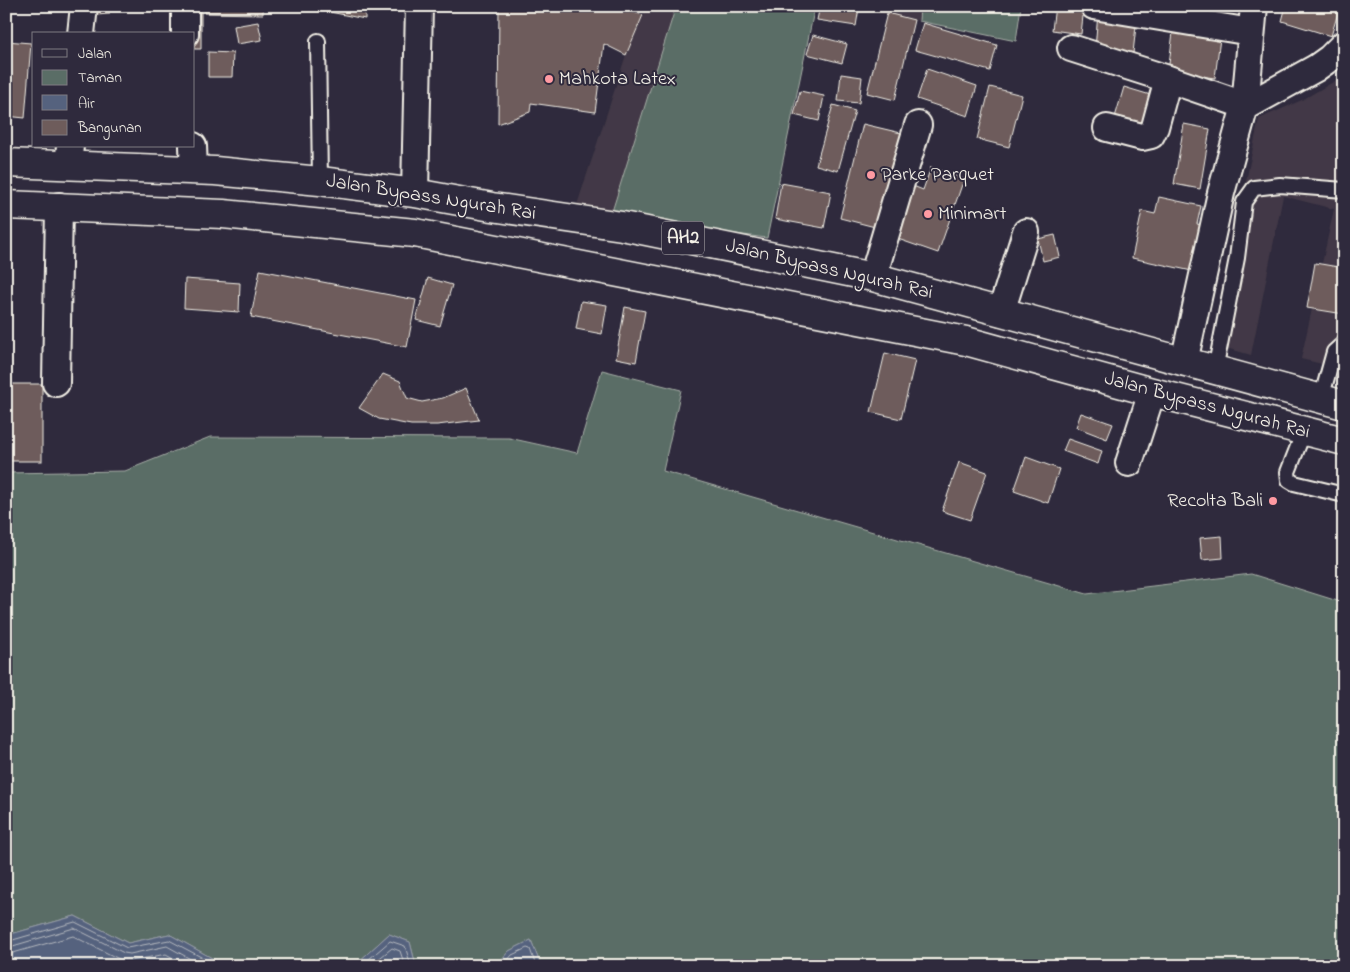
<svg xmlns="http://www.w3.org/2000/svg" width="1350" height="972" font-family="'Indie Flower',sans-serif">
  <style>
    .built { fill: #423946 }
    .green { fill: #5a6d66; stroke: #a7afa7 }
    .water { fill: #55627e; stroke: #959ba8 }
    .lines { fill: none; stroke-linecap: round; stroke-linejoin: round }
    .shore { stroke: #b4b8be; stroke-width: 1 }
    .building { fill: #6e5c5b; stroke: #f4f1e8 }
    .service-casing { stroke: #f4f1e8; stroke-width: 18 }
    .minor-casing { stroke: #f4f1e8; stroke-width: 30 }
    .trunk-casing { stroke: #f4f1e8; stroke-width: 31 }
    .service { stroke: #2f2a3d; stroke-width: 14 }
    .minor { stroke: #2f2a3d; stroke-width: 26 }
    .trunk { stroke: #2f2a3d; stroke-width: 28 }
    .poi-dot { fill: #ff9aa2; stroke: #2f2a3d; stroke-width: 2 }
    .labels { text-anchor: middle; dominant-baseline: central; stroke-width: 4; stroke-linejoin: round; paint-order: stroke }
    .shield { fill: #2f2a3d; stroke: #b9b5b5; stroke-width: 1 }
    .shield-label { font-size: 19px; font-weight: bold; fill: #f4f1e8 }
    .poi-label { font-size: 20px; fill: #f4f1e8; stroke: #2f2a3d; text-anchor: start }
    .street-label { font-size: 20px; fill: #f4f1e8; stroke: #2f2a3d }
  </style>
  <rect width="100%" height="100%" fill="#2f2a3d"/>
  <filter id="ink" filterUnits="userSpaceOnUse"><feTurbulence type="fractalNoise" baseFrequency=".02" numOctaves="2"/><feDisplacementMap in="SourceGraphic" scale="10" xChannelSelector="R" yChannelSelector="G"/><feConvolveMatrix kernelMatrix="1 2 1 2 8 2 1 2 1" color-interpolation-filters="sRGB"/></filter>
  <g filter="url(#ink)">
    <g class="built">
      <path d="M 647,6 L 815,6 L 767,238 L 574,214 L 626,55 Z"/>
      <path d="M 847,6 L 1021,6 L 1016,41 Z"/>
      <path d="M 1344,72 L 1344,369 L 1301,359 L 1334,209 L 1283,196 L 1251,355 L 1212,344 L 1259,119 L 1302,100 L 1335,81 Z"/>
    </g>
    <g class="green">
      <path d="M 676,6 L 815,6 L 767,238 L 610,218 Z"/>
      <path d="M 920,6 L 1021,6 L 1016,41 L 919,21 Z"/>
      <path d="M 602,370 L 681,390 L 663,471 L 1087,594 L 1251,574 L 1344,603 L 1344,966 L 590,966 L 588,964 L 584,966 L 541,966 L 531,940 L 509,951 L 496,966 L 416,966 L 410,942 L 389,934 L 356,964 L 349,966 L 226,966 L 169,934 L 128,943 L 75,916 L 11,934 L 6,938 L 6,473 L 125,471 L 210,437 L 509,438 L 577,453 Z"/>
    </g>
    <g class="water">
      <path d="M 75,916 L 128,943 L 169,934 L 226,966 L 6,966 L 6,938 L 11,934 Z"/>
      <path d="M 389,934 L 410,942 L 416,966 L 349,966 L 356,964 Z"/>
      <path d="M 531,940 L 541,966 L 496,966 L 509,951 Z"/>
    </g>
    <g class="lines">
      <g class="shore">
        <path d="M 6,942 L 75,922 L 127,948 L 169,940 L 218,966"/>
        <path d="M 6,948 L 74,928 L 124,953 L 130,954 L 167,946 L 203,966"/>
        <path d="M 6,955 L 73,936 L 123,961 L 131,961 L 166,954 L 188,966"/>
        <path d="M 361,966 L 390,941 L 405,946 L 411,966"/>
        <path d="M 370,966 L 392,948 L 400,951 L 405,966"/>
        <path d="M 503,966 L 512,955 L 527,948 L 530,949 L 536,966"/>
      </g>
    </g>
    <g class="building">
      <path d="M 95,6 L 109,6 L 109,14 L 97,15 Z"/>
      <path d="M 205,6 L 263,6 L 263,14 L 205,13 Z"/>
      <path d="M 300,6 L 365,6 L 365,19 Z"/>
      <path d="M 499,6 L 614,6 L 643,15 L 626,55 L 604,44 L 595,112 L 531,103 L 530,112 L 498,124 Z"/>
      <path d="M 820,6 L 859,8 L 856,26 L 817,20 Z"/>
      <path d="M 1055,6 L 1084,7 L 1081,34 L 1052,30 Z"/>
      <path d="M 1286,6 L 1315,6 L 1338,13 L 1331,36 L 1282,21 Z"/>
      <path d="M 189,10 L 201,10 L 201,49 L 194,49 L 194,34 Z"/>
      <path d="M 887,13 L 914,20 L 895,100 L 867,93 Z"/>
      <path d="M 1098,13 L 1137,17 L 1133,53 L 1095,49 Z"/>
      <path d="M 258,22 L 262,40 L 237,44 L 234,26 Z"/>
      <path d="M 923,23 L 997,45 L 990,71 L 915,50 Z"/>
      <path d="M 1174,24 L 1221,30 L 1215,78 L 1168,72 Z"/>
      <path d="M 813,35 L 847,44 L 842,63 L 807,54 Z"/>
      <path d="M 6,41 L 31,43 L 25,118 L 6,116 Z"/>
      <path d="M 208,52 L 233,53 L 232,77 L 208,77 Z"/>
      <path d="M 927,69 L 977,86 L 968,116 L 917,99 Z"/>
      <path d="M 841,74 L 862,77 L 859,103 L 838,101 Z"/>
      <path d="M 990,87 L 1022,95 L 1009,147 L 977,139 Z"/>
      <path d="M 1124,87 L 1157,97 L 1147,134 L 1113,124 Z"/>
      <path d="M 800,91 L 824,96 L 819,121 L 794,115 Z"/>
      <path d="M 833,105 L 855,111 L 838,171 L 816,165 Z"/>
      <path d="M 863,124 L 901,133 L 879,228 L 840,218 Z"/>
      <path d="M 1184,124 L 1210,129 L 1200,189 L 1174,184 Z"/>
      <path d="M 931,167 L 964,179 L 938,253 L 895,238 L 913,186 L 923,190 Z"/>
      <path d="M 781,183 L 831,192 L 824,228 L 775,219 Z"/>
      <path d="M 1159,197 L 1201,206 L 1197,224 L 1202,225 L 1192,271 L 1132,258 L 1142,211 L 1155,214 Z"/>
      <path d="M 1055,235 L 1060,257 L 1043,261 L 1038,239 Z"/>
      <path d="M 1315,263 L 1344,268 L 1344,314 L 1307,308 Z"/>
      <path d="M 260,270 L 416,300 L 407,347 L 251,317 Z"/>
      <path d="M 428,278 L 452,285 L 440,326 L 416,320 Z"/>
      <path d="M 185,279 L 240,283 L 239,312 L 184,308 Z"/>
      <path d="M 581,301 L 607,305 L 602,334 L 576,329 Z"/>
      <path d="M 625,307 L 645,311 L 636,362 L 616,358 Z"/>
      <path d="M 885,353 L 915,360 L 901,419 L 871,412 Z"/>
      <path d="M 383,374 L 400,381 L 407,398 L 422,402 L 443,398 L 466,388 L 479,420 L 437,425 L 411,425 L 379,419 L 359,408 Z"/>
      <rect x="6" y="384" width="36" height="77"/>
      <path d="M 1081,413 L 1113,424 L 1107,439 L 1076,427 Z"/>
      <path d="M 1068,439 L 1102,451 L 1098,464 L 1063,451 Z"/>
      <path d="M 1026,457 L 1059,469 L 1048,503 L 1014,491 Z"/>
      <path d="M 959,462 L 987,472 L 970,520 L 942,511 Z"/>
      <path d="M 1222,536 L 1223,558 L 1202,560 L 1200,538 Z"/>
    </g>
    <g class="lines">
      <defs>
        <g id="service">
          <path d="M 318,41 L 320,181"/>
          <path d="M 1215,370 L 1237,258 L 1244,202 L 1254,188 L 1280,185 L 1344,190"/>
          <path d="M 1321,399 L 1334,352 L 1344,343"/>
          <path d="M 1304,431 L 1288,472 L 1289,480 L 1294,483 L 1344,495"/>
        </g>
        <g id="minor">
          <path d="M 185,6 L 185,34"/>
          <path d="M 1094,6 L 1251,32"/>
          <path d="M 81,34 L 84,6"/>
          <path d="M 1071,48 L 1168,79 L 1247,106 L 1316,68 L 1330,58 L 1344,44"/>
          <path d="M 1107,128 L 1142,137 L 1151,135 L 1155,127 L 1168,79"/>
          <path d="M 193,146 L 194,169"/>
          <path d="M 68,164 L 70,146"/>
          <path d="M 415,193 L 419,6"/>
          <path d="M 873,277 L 918,125"/>
          <path d="M 1001,312 L 1026,232"/>
          <path d="M 1184,362 L 1221,193 L 1245,106 L 1254,6"/>
          <path d="M 56,383 L 59,206"/>
          <path d="M 1129,463 L 1152,392"/>
        </g>
        <g id="trunk">
          <path d="M 6,163 L 215,171 L 320,181 L 415,193 L 492,207 L 622,226 L 873,277 L 1344,405"/>
          <path d="M 6,205 L 223,214 L 415,233 L 966,341 L 1152,392 L 1344,441"/>
        </g>
      </defs>
      <use href="#service" class="service-casing"/>
      <use href="#minor" class="minor-casing"/>
      <use href="#trunk" class="trunk-casing"/>
      <use href="#service" class="service"/>
      <use href="#minor" class="minor"/>
      <use href="#trunk" class="trunk"/>
    </g>
  </g>
  <g class="poi-dot">
    <circle cx="549" cy="79" r="5"/>
    <circle cx="871" cy="175" r="5"/>
    <circle cx="928" cy="214" r="5"/>
    <circle cx="1273" cy="501" r="5"/>
  </g>
  <g class="labels">
    <rect class="shield" x="662" y="221.5" width="42" height="33" rx="4"/>
    <g class="shield-label">
      <text x="683" y="238">AH2</text>
    </g>
    <g class="poi-label">
      <text x="559" y="79">Mahkota Latex</text>
      <text x="881" y="175">Parke Parquet</text>
      <text x="938" y="214">Minimart</text>
      <text x="1263" y="501" text-anchor="end">Recolta Bali</text>
    </g>
    <g class="street-label">
      <text transform="translate(431 198) rotate(9)">Jalan Bypass Ngurah Rai</text>
      <text transform="translate(829 270) rotate(13)">Jalan Bypass Ngurah Rai</text>
      <text transform="translate(1207 406) rotate(15)">Jalan Bypass Ngurah Rai</text>
    </g>
  </g>
  <rect width="1350" height="972" fill="none" stroke="#2f2a3d" stroke-width="25"/>
  <rect x="12" y="12" width="1325" height="947" fill="none" stroke="#f4f1e8" stroke-width="2" filter="url(#ink)"/>
  <rect x="32" y="32" width="162" height="115" fill="#2f2a3d" stroke="#7e7a81"/>
  <rect x="42" y="49" width="25" height="8" fill="#2f2a3d" stroke="#7e7a81"/>
  <text x="78" y="58" font-size="15" fill="#f4f1e8">Jalan</text>
  <rect x="42" y="70" width="25" height="15" fill="#5a6d66" stroke="#7e7a81"/>
  <text x="78" y="82" font-size="15" fill="#f4f1e8">Taman</text>
  <rect x="42" y="95" width="25" height="15" fill="#55627e" stroke="#7e7a81"/>
  <text x="78" y="108" font-size="15" fill="#f4f1e8">Air</text>
  <rect x="42" y="120" width="25" height="15" fill="#6e5c5b" stroke="#7e7a81"/>
  <text x="78" y="132" font-size="15" fill="#f4f1e8">Bangunan</text>
</svg>
